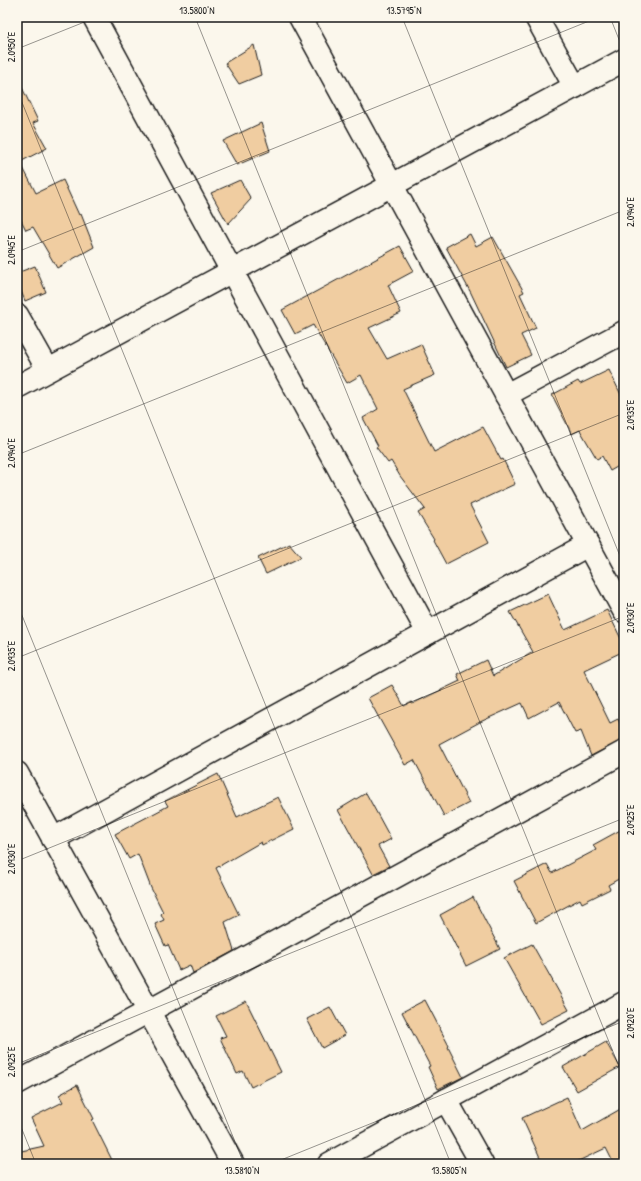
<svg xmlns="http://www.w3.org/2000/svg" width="641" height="1181" font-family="'Patrick Hand',sans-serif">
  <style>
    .building { fill: #f0cda1; stroke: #1c1c1c }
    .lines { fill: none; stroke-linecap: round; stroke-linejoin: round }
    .minor-casing { stroke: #1c1c1c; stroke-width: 25 }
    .minor { stroke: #fbf7ec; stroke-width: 22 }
    .ticks { fill: none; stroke: #1c1c1c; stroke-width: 1; stroke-opacity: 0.45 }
    .neatline { fill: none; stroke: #1c1c1c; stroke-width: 1.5 }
    .ticks-label { font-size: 10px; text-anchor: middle; fill: #1c1c1c }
  </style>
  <rect width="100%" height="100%" fill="#fbf7ec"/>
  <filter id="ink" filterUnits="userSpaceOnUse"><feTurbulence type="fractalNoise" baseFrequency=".025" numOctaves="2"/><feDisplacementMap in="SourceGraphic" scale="8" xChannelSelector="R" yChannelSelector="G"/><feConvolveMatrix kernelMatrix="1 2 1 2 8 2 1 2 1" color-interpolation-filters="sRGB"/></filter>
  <g filter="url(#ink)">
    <g class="building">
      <path d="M 254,45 L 261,75 L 239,84 L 225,63 Z"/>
      <path d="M 17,77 L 38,121 L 33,123 L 47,148 L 20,162 L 36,193 L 63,180 L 79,215 L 81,214 L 94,247 L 57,268 L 33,227 L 26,230 L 17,212 Z"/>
      <path d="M 261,123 L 270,151 L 237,165 L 223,141 Z"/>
      <path d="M 240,180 L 251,199 L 228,224 L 211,193 Z"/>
      <path d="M 470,234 L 476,246 L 493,237 L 524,292 L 520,294 L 536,328 L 521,335 L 531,355 L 506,367 L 471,293 L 446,247 Z"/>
      <path d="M 400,246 L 414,271 L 388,285 L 401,313 L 369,328 L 387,359 L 421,344 L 435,375 L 403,389 L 434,452 L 483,427 L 501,460 L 503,459 L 515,484 L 470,505 L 489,542 L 446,564 L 433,540 L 434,539 L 418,513 L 425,509 L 400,476 L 391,461 L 388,463 L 376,447 L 378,446 L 363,418 L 378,409 L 361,375 L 347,383 L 313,325 L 295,334 L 282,310 Z"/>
      <path d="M 35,266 L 46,292 L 25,301 L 17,281 L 17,273 Z"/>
      <path d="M 609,370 L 624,401 L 624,463 L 610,471 L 602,456 L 597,459 L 580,430 L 572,434 L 552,395 L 578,381 L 580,384 Z"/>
      <path d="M 289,543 L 301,557 L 266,574 L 258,558 Z"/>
      <path d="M 548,594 L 565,630 L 607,610 L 624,645 L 624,651 L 584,670 L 610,723 L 618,719 L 624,731 L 624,739 L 591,756 L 581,731 L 575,733 L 559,702 L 529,718 L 522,703 L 480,722 L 439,744 L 469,803 L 444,816 L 414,760 L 405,765 L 368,698 L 392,685 L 404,706 L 412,702 L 412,704 L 460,681 L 457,674 L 486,660 L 493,676 L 533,652 L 510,612 Z"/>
      <path d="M 218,774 L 237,817 L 278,797 L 294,829 L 262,845 L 261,842 L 216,868 L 239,915 L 225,922 L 234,951 L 193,973 L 190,965 L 179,970 L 168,945 L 165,946 L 155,924 L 164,920 L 161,914 L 163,912 L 151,888 L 138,854 L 129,859 L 115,834 L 168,806 L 165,801 Z"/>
      <path d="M 366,793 L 391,839 L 378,846 L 389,866 L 373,874 L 338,810 Z"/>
      <path d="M 624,828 L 624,876 L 608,885 L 610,889 L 582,903 L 580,899 L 536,923 L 514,881 L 547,864 L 552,873 L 596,850 L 593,845 Z"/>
      <path d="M 473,897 L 500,949 L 466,966 L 440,915 Z"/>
      <path d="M 532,944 L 569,1010 L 541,1024 L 504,958 Z"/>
      <path d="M 425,1000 L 449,1046 L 448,1047 L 463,1077 L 438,1089 L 428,1067 L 430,1066 L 402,1012 Z"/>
      <path d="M 246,1001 L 281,1072 L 251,1087 L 243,1071 L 237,1074 L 220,1038 L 226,1036 L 216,1016 Z"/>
      <path d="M 330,1007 L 345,1035 L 322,1048 L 307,1019 Z"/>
      <path d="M 606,1042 L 620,1067 L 577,1091 L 563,1067 Z"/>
      <path d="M 77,1085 L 94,1119 L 92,1120 L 114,1164 L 17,1164 L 17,1152 L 44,1146 L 31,1118 L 63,1102 L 59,1095 Z"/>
      <path d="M 567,1097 L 582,1131 L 624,1107 L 624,1164 L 614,1164 L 606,1148 L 572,1164 L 543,1164 L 522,1118 Z"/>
    </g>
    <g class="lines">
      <defs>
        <g id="minor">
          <path d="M 94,17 L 428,633"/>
          <path d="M 300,17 L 624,611"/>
          <path d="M 536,17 L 575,87"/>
          <path d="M 17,315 L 48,370"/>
          <path d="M 17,387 L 624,60"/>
          <path d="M 506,395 L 624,332"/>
          <path d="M 17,773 L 233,1164"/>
          <path d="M 53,839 L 588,545"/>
          <path d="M 17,1083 L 624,752"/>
          <path d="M 446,1100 L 482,1164"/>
          <path d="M 329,1164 L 624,1003"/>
        </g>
      </defs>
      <use href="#minor" class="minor-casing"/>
      <use href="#minor" class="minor"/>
    </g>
  </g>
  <path class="ticks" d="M 195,17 L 624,1079M 402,17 L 624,566M 610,17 L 624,52M 17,49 L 97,17M 17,90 L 451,1164M 17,252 L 599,17M 17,455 L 624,210M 17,603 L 244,1164M 17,658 L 624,413M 17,861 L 624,616M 17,1064 L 624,818M 17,1117 L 36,1164M 271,1164 L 624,1021"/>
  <rect width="641" height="1181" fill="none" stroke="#fbf7ec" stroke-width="44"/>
  <rect x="22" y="22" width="597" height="1137" class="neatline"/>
  <g class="ticks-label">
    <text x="197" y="14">13.5800°N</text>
    <text x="404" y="14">13.5795°N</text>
    <text transform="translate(11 47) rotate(-90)" y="4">2.0950°E</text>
    <text transform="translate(630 212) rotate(-90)" y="4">2.0940°E</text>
    <text transform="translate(11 250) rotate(-90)" y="4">2.0945°E</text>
    <text transform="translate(630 415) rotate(-90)" y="4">2.0935°E</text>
    <text transform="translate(11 453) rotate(-90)" y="4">2.0940°E</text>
    <text transform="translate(630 618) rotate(-90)" y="4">2.0930°E</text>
    <text transform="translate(11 656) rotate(-90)" y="4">2.0935°E</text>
    <text transform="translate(630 820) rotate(-90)" y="4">2.0925°E</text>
    <text transform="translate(11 859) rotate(-90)" y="4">2.0930°E</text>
    <text transform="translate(630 1023) rotate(-90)" y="4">2.0920°E</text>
    <text transform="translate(11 1062) rotate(-90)" y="4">2.0925°E</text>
    <text x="242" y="1174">13.5810°N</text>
    <text x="449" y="1174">13.5805°N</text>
  </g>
</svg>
